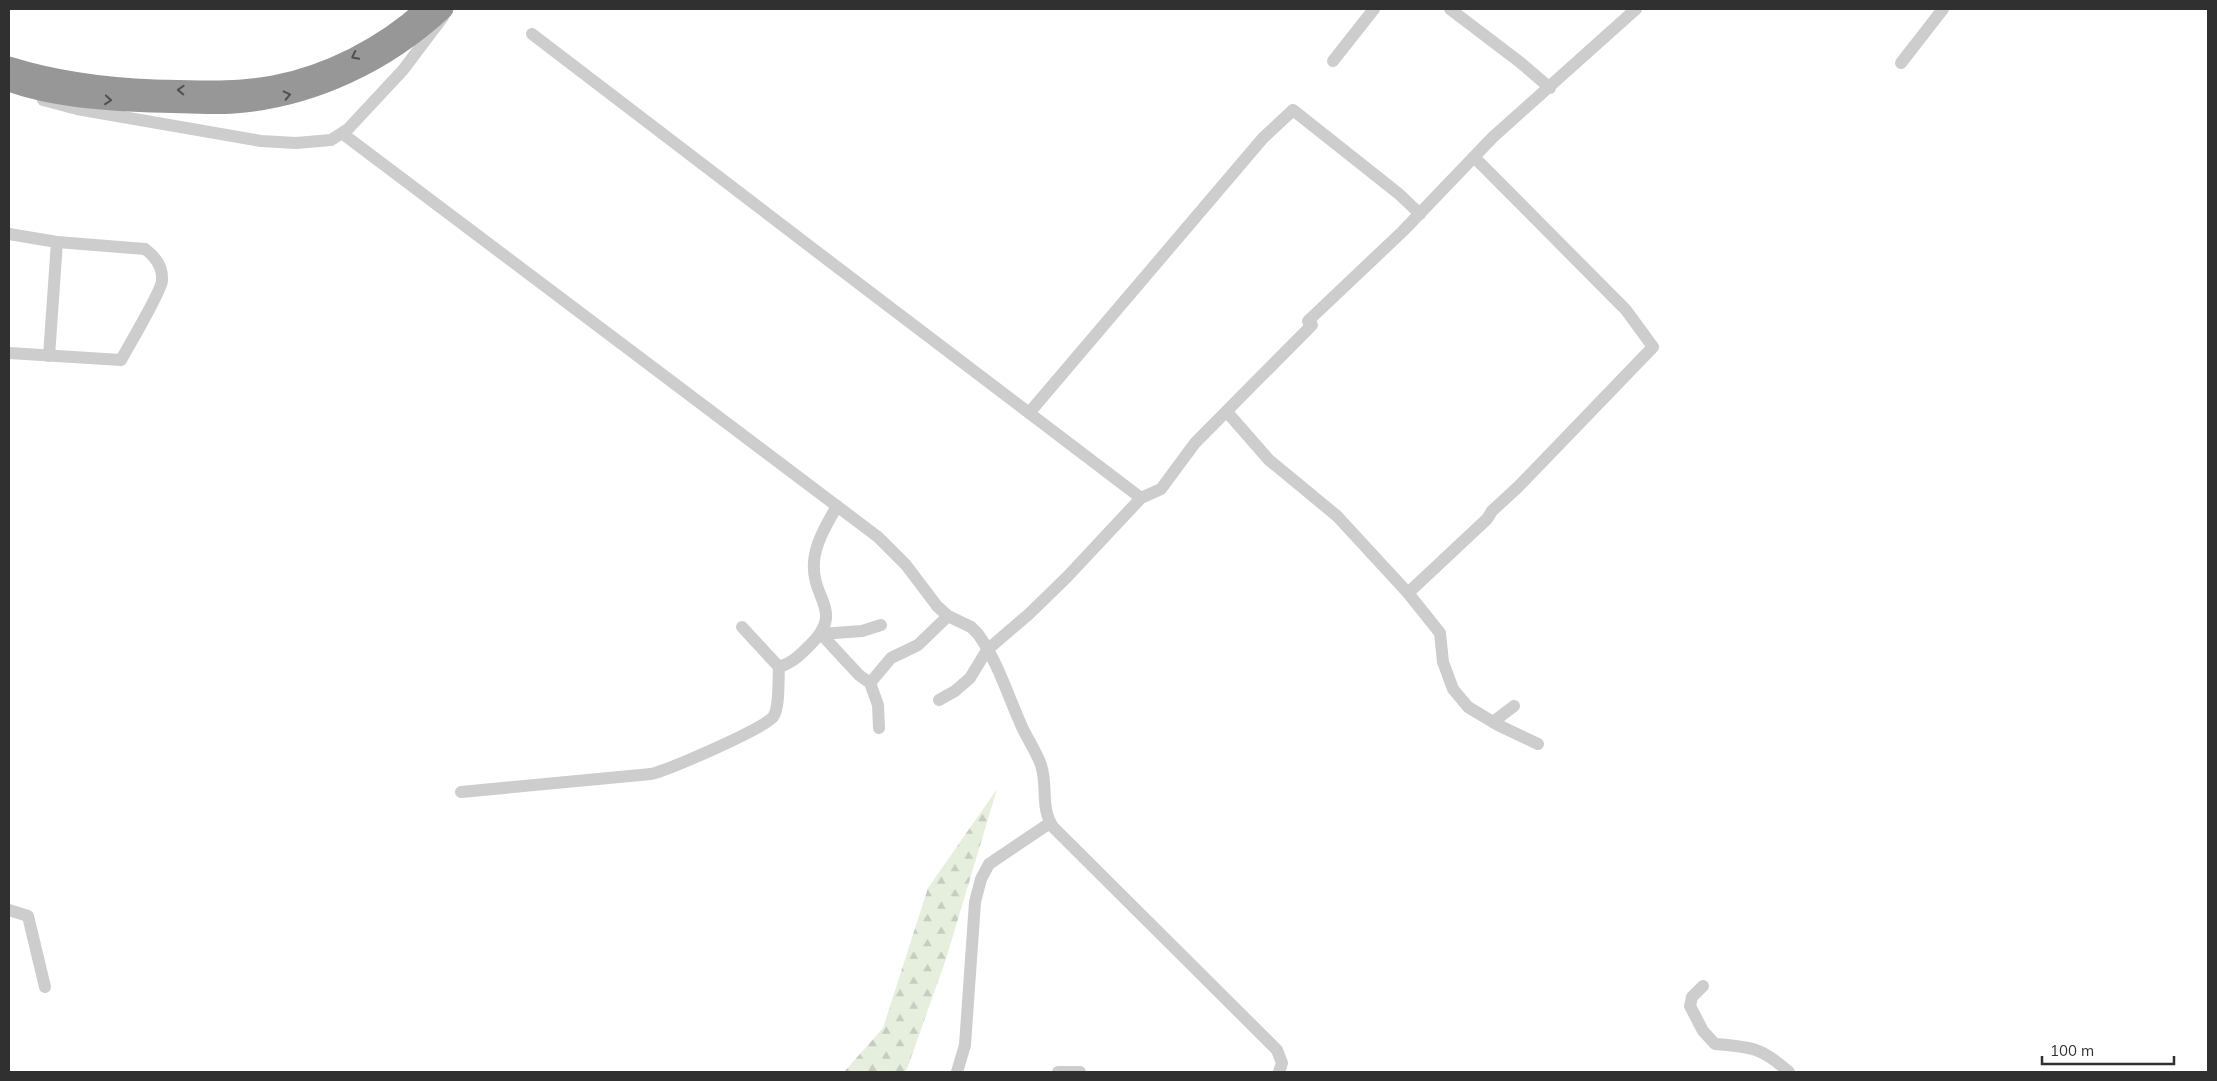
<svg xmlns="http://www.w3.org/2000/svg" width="2217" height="1081" font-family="Mulish,sans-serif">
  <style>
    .forest { fill: url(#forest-firs) }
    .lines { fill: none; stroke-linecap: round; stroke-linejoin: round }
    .minor { stroke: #cdcdcd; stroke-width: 12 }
    .highway { stroke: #979797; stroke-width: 19 }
    .oneway { stroke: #4f4f4f }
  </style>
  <defs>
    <pattern id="forest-firs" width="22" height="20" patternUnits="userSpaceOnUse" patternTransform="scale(1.25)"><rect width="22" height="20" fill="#e6eede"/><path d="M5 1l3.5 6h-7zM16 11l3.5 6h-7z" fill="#c6ccbf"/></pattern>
  </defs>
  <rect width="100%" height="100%" fill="#fff"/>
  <path class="forest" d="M 997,789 L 946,959 L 907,1069 L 904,1072 L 844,1072 L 883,1028 L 928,888 Z"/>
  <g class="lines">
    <g class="minor">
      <path d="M 1450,9 L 1521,63 L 1550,88"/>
      <path d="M 532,34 C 735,190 937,343 1141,498"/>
      <path d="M 1333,61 L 1374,9"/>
      <path d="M 1901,63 L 1943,9"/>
      <path d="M 43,100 L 77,109 L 261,141 L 296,143 L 331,140 L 348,129 L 403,70 L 443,17"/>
      <path d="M 343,134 L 878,537 L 906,565 L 937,606 L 948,616 L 971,627 L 978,634 C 998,662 1008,696 1022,727 C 1028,740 1036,751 1041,765 C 1048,786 1040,808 1053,827 L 1277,1050 L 1282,1063 L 1279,1072"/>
      <path d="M 9,234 L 57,242 L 145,249 C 156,257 163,267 162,281 C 161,292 128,347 121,360 L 9,353"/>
      <path d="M 1308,321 L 1403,231 L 1493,137 L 1636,9"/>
      <path d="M 49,356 L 57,242"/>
      <path d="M 1227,412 L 1269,460 L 1337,516 L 1408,593 L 1440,633 L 1443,662 L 1453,689 L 1468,707 L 1498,725 L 1538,744"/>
      <path d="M 1029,413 L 1263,138 L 1293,110 L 1399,194 L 1420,214"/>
      <path d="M 1408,593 L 1487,519 L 1492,511 L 1518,487 L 1653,347 L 1626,310 L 1474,157"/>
      <path d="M 821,634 L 859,675 L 870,683 L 878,705 L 879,728"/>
      <path d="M 821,634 L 862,631 L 881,625"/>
      <path d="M 779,667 C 792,663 799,656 809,646 C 846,611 811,600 814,562 C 815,543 828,522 837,506"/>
      <path d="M 870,683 L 891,658 L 918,645 L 948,616"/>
      <path d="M 939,700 L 955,691 L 970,678 L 987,650 L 1029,614 L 1067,577 L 1141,498 L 1161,489 L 1195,443 L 1312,325"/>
      <path d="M 1493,722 L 1514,706"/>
      <path d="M 461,792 L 651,774 C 671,769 761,730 773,717 C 780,708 778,679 779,667 L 742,627"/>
      <path d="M 9,910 L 28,916 L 45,987"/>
      <path d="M 1703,986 L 1692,997 L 1690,1006 L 1703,1031 L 1715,1044 C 1751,1047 1761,1047 1789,1072"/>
      <path d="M 957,1072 L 965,1045 L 975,902 L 981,879 L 989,864 L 1050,823"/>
      <path d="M 1058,1072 L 1080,1072"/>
    </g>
    <g class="highway">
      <path d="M 9,66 C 57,81 105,87 155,89 C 194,90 234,92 273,85 C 327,75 384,46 424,9"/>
      <path d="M 9,82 C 53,98 104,101 151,103 C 178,103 207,106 234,104 C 313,98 387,62 444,9"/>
    </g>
  </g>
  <defs><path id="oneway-chevron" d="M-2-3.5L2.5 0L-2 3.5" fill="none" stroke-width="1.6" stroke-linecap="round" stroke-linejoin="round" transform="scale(1.25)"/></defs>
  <g class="oneway">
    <use href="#oneway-chevron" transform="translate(355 56) rotate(153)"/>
    <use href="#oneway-chevron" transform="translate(181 90) rotate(-178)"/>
    <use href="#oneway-chevron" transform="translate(287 95) rotate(-13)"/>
    <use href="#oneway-chevron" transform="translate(108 100) rotate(5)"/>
  </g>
  <rect width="2217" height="1081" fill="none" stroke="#303030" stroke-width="20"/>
  <path d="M2042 1056v8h132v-8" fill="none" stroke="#303030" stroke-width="2.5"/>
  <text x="2050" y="1056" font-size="15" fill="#303030" stroke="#ffffff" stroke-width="4" paint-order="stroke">100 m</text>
</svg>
